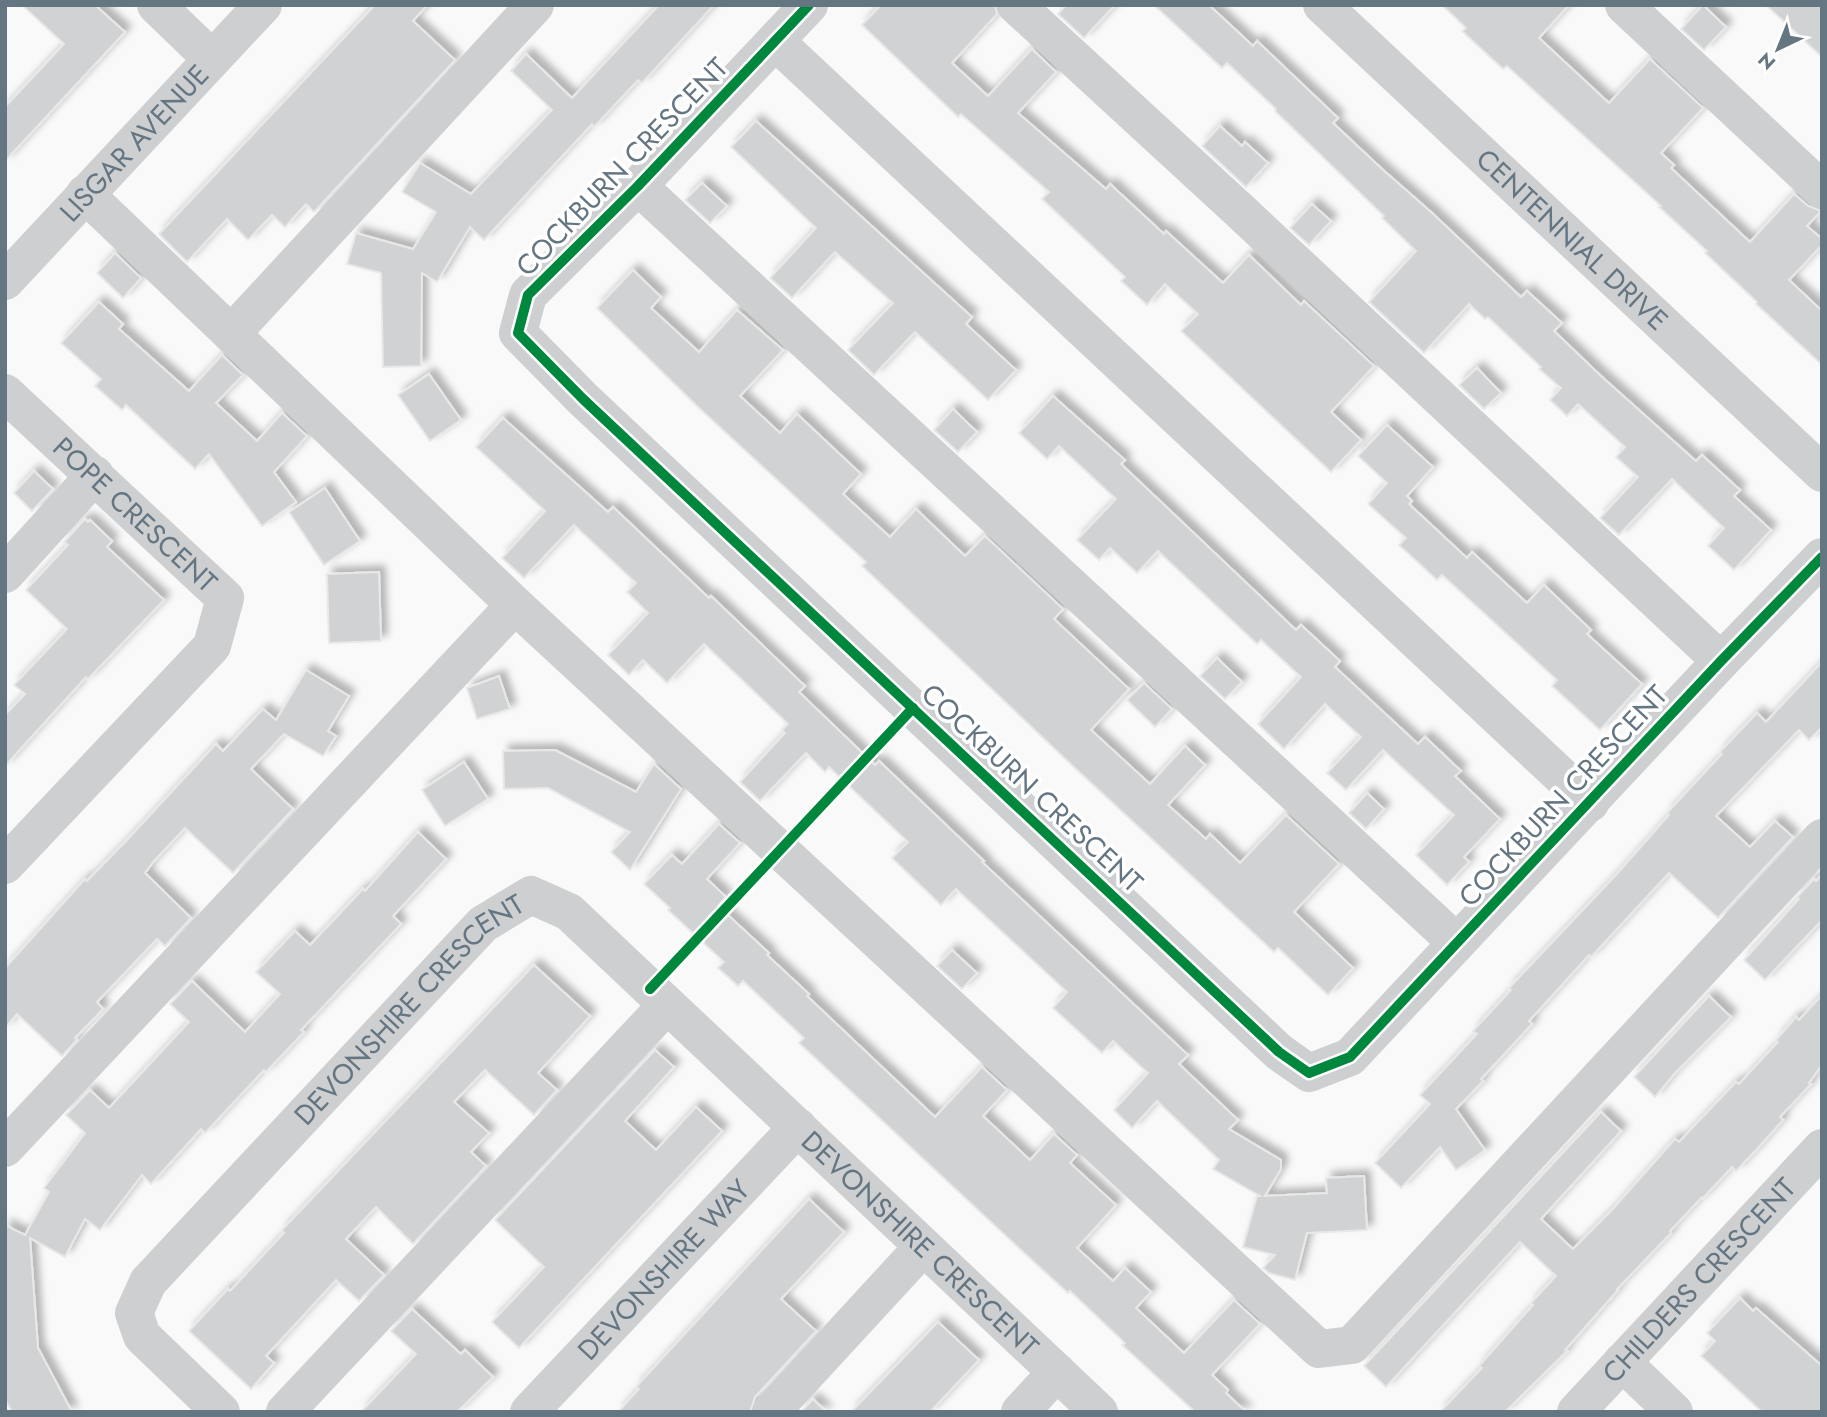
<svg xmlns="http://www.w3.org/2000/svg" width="1827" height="1417" font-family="Jost,sans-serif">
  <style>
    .building { fill: #d0d2d3; stroke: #e8e8e8; stroke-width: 2; filter: url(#shadow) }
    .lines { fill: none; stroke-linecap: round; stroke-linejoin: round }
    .minor { stroke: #cecfd0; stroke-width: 38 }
    .cycleway-casing { stroke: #fff; stroke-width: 15 }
    .cycleway { stroke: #00873e; stroke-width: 10 }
    .labels { text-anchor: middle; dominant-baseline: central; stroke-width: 7; stroke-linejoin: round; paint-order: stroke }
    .street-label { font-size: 28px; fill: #657683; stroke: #fff }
  </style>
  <defs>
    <filter id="shadow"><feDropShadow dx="6" dy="-6" stdDeviation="3.5" flood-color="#0004"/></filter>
  </defs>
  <rect width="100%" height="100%" fill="#f9f9f9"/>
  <g class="building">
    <path d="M 22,5 L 95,5 L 125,32 L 5,161 L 5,107 L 64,44 Z"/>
    <path d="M 375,5 L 427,5 L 413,21 L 455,60 L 314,212 L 306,204 L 285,227 L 272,215 L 248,240 L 227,219 L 187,262 L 159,234 Z"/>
    <path d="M 659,5 L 714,5 L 642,83 L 638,80 L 594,127 L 592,124 L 484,240 L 470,227 L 437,282 L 422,273 L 421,366 L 383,367 L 381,273 L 347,264 L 356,233 L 413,249 L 436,212 L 402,192 L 420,163 L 471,194 L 552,110 L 511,71 L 526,54 L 572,98 Z"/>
    <path d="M 881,5 L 995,5 L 997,14 L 952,63 L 988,96 L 1032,49 L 1056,72 L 1018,113 L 1106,189 L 1110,184 L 1164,234 L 1166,231 L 1223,283 L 1249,255 L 1301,305 L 1304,301 L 1374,366 L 1331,412 L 1361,440 L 1331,472 L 1181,331 L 1198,314 L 1165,284 L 1147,305 L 1121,281 L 1125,277 L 1042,199 L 1049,192 L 961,114 L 958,117 L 862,25 Z"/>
    <path d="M 1066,5 L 1115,5 L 1084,38 L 1058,14 Z"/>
    <path d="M 1154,5 L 1209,5 L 1253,46 L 1257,41 L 1338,118 L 1333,123 L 1382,169 L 1431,212 L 1521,297 L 1527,291 L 1562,323 L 1554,331 L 1601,376 L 1696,461 L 1702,455 L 1740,490 L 1734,496 L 1771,530 L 1734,570 L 1708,546 L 1724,528 L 1672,479 L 1619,535 L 1600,518 L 1638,477 L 1616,457 L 1625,447 L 1578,404 L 1567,416 L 1550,400 L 1561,388 L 1539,369 L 1541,367 L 1488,317 L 1485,319 L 1469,304 L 1424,353 L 1369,302 L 1416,251 L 1382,218 L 1384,216 L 1275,111 L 1276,109 L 1227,63 L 1222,68 Z"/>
    <path d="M 1442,5 L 1569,5 L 1539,38 L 1609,103 L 1650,59 L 1703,108 L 1661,153 L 1674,165 L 1671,168 L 1750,242 L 1794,194 L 1808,206 L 1821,211 L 1807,226 L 1822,239 L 1822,245 L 1789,280 L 1822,311 L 1822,365 L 1756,304 L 1757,302 L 1705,253 L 1707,251 L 1659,207 L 1661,206 L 1507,66 L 1503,69 L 1462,31 L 1466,28 Z"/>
    <path d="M 1703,5 L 1726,27 L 1704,50 L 1681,29 Z"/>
    <path d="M 1766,5 L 1822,5 L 1822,57 Z"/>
    <path d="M 756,121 L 972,317 L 966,324 L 1016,370 L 988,400 L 915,332 L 874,375 L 848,350 L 893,303 L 835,252 L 792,298 L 770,278 L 816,228 L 731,147 Z"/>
    <path d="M 1220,126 L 1242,146 L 1245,142 L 1268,163 L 1246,187 L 1202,146 Z"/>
    <path d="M 702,183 L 727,206 L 710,223 L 685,200 Z"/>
    <path d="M 1312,204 L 1331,221 L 1309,245 L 1290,228 Z"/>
    <path d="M 115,253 L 141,278 L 123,298 L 97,273 Z"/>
    <path d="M 633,270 L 661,297 L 651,308 L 699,352 L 737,310 L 783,350 L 740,396 L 780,433 L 797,414 L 861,474 L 843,494 L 890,537 L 916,509 L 965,556 L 985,536 L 1063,609 L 1054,619 L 1129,689 L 1091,730 L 1150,784 L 1185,746 L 1205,765 L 1168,805 L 1206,839 L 1210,834 L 1240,863 L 1286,815 L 1339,864 L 1294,912 L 1353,968 L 1328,995 L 1278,948 L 1274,952 L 1076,769 L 862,566 L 866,562 L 698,407 L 597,308 Z"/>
    <path d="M 99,302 L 123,324 L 119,329 L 189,391 L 222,355 L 243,375 L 216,403 L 257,441 L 282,413 L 307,436 L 274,472 L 296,502 L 262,526 L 209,454 L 195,469 L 126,405 L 122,410 L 95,386 L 101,379 L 61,343 Z"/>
    <path d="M 1477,368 L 1501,393 L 1484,409 L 1459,385 Z"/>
    <path d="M 429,374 L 461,420 L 430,441 L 398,395 Z"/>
    <path d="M 1053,396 L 1125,460 L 1121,464 L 1296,630 L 1301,625 L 1340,661 L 1335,667 L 1418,744 L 1425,737 L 1461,771 L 1455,776 L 1500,819 L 1464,857 L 1469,862 L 1447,885 L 1416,855 L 1454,815 L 1383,750 L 1346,790 L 1327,773 L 1361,737 L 1325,704 L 1284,749 L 1258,724 L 1301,677 L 1261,640 L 1257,644 L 1158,551 L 1137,573 L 1110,548 L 1099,560 L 1077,540 L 1116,499 L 1059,446 L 1047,459 L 1019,433 Z"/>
    <path d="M 953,409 L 977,432 L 958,452 L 934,430 Z"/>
    <path d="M 503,418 L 608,512 L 613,507 L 709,598 L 711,596 L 805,686 L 799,692 L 875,765 L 879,761 L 984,861 L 982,862 L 1188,1055 L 1179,1064 L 1238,1120 L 1229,1129 L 1281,1160 L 1281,1169 L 1265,1196 L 1327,1193 L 1326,1178 L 1364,1176 L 1367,1230 L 1307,1233 L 1295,1280 L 1269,1273 L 1263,1268 L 1275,1255 L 1243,1247 L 1257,1196 L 1260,1196 L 1213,1169 L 1219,1160 L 1157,1101 L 1132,1128 L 1114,1110 L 1148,1073 L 1113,1041 L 1102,1053 L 1053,1008 L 1067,992 L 956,889 L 941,905 L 892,858 L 908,842 L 829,767 L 825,772 L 806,753 L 760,801 L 740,782 L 785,733 L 782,730 L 788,724 L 738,676 L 704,644 L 667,683 L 643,660 L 629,675 L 608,655 L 648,613 L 627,592 L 636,583 L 574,525 L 524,578 L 502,558 L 545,511 L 476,447 Z"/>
    <path d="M 1387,425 L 1433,467 L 1407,496 L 1412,501 L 1409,504 L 1467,558 L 1472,552 L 1527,603 L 1544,585 L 1591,630 L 1587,634 L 1642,684 L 1600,730 L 1552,686 L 1557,680 L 1497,625 L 1442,575 L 1437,580 L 1399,545 L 1406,538 L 1368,504 L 1387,483 L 1358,456 Z"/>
    <path d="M 34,471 L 53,489 L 32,511 L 14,493 Z"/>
    <path d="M 325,488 L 360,541 L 324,565 L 289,512 Z"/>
    <path d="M 85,519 L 88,522 L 90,520 L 112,541 L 107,547 L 164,600 L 88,679 L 86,677 L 5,766 L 5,715 L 25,694 L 14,685 L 67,629 L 26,590 L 68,545 L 64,542 Z"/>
    <path d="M 379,572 L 381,641 L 329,643 L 327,574 Z"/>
    <path d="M 1217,658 L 1242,682 L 1225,699 L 1200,676 Z"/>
    <path d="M 1822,662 L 1822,727 L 1809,740 L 1799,730 L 1716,816 L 1750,847 L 1775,821 L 1793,837 L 1718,918 L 1669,873 L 1591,957 L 1589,955 L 1529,1021 L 1532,1024 L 1481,1079 L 1483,1081 L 1456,1109 L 1485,1150 L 1456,1170 L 1440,1147 L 1401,1188 L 1375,1163 L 1430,1104 L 1420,1095 L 1477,1034 L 1473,1031 L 1511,990 L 1509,988 L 1616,875 L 1669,815 L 1667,813 L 1722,754 L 1720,752 L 1757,713 L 1766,722 Z"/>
    <path d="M 306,670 L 349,696 L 328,731 L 336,736 L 323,756 L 284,734 L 251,769 L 293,809 L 233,873 L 185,828 L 154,861 L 145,873 L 191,918 L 165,946 L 157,939 L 97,1002 L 103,1009 L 75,1038 L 77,1040 L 62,1056 L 17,1014 L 5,1028 L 5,968 L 85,879 L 87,881 L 129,838 L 216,744 L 223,751 L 263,709 L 276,720 Z"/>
    <path d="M 499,676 L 510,709 L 477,719 L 467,688 Z"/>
    <path d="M 1144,683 L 1172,709 L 1155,727 L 1127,700 Z"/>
    <path d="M 555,750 L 636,792 L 654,764 L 681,789 L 630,870 L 611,852 L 630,832 L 548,788 L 504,789 L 503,751 Z"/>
    <path d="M 464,762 L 488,799 L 445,826 L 422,790 Z"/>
    <path d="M 1367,793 L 1384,809 L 1366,829 L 1349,813 Z"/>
    <path d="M 719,824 L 740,843 L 707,879 L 726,897 L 718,906 L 769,953 L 767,955 L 809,994 L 807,996 L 935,1117 L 982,1067 L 1007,1090 L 983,1116 L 1030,1160 L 1054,1134 L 1077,1155 L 1070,1163 L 1116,1205 L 1077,1248 L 1113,1281 L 1125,1268 L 1151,1292 L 1136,1308 L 1184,1353 L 1234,1300 L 1260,1324 L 1212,1375 L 1228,1390 L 1226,1393 L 1246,1412 L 1195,1412 L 1122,1345 L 1125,1343 L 1070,1291 L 1068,1293 L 1021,1250 L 799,1043 L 804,1038 L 743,981 L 738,986 L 718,968 L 724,962 L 668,910 L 670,908 L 644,884 L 672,855 L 682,864 Z"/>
    <path d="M 418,832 L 446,859 L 393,916 L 401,924 L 301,1030 L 304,1032 L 266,1072 L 264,1070 L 205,1133 L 201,1129 L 151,1184 L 142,1175 L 100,1230 L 85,1219 L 65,1257 L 30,1238 L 38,1348 L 72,1412 L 12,1412 L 5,1399 L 5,1225 L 25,1235 L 49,1192 L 44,1188 L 85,1133 L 66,1115 L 90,1090 L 109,1108 L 189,1022 L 170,1004 L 192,981 L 245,1032 L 280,994 L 256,972 L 295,931 L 310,945 L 363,889 L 365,891 Z"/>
    <path d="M 1822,875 L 1822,920 L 1765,980 L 1744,960 L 1799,899 L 1797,897 L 1814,879 L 1816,881 Z"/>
    <path d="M 952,950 L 977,973 L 962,989 L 937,966 Z"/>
    <path d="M 534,965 L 590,1016 L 538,1073 L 557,1090 L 534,1115 L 485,1070 L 454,1102 L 489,1133 L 471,1152 L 486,1166 L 413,1244 L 376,1207 L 346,1239 L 384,1275 L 359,1301 L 336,1280 L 266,1356 L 274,1363 L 251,1389 L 189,1331 L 228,1289 L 230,1291 L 284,1233 L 282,1230 Z"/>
    <path d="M 1822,995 L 1822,1065 L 1809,1083 L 1811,1084 L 1780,1117 L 1783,1120 L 1756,1150 L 1736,1171 L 1732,1167 L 1703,1198 L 1702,1197 L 1670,1231 L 1671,1233 L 1617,1289 L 1618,1290 L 1565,1350 L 1567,1351 L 1505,1412 L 1440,1412 L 1482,1368 L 1479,1366 L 1533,1305 L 1531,1303 L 1556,1276 L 1520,1242 L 1386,1387 L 1364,1366 L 1601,1112 L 1621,1131 L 1541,1219 L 1573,1249 L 1612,1210 L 1675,1139 L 1679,1142 L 1736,1082 L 1739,1084 L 1778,1042 L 1776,1040 L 1796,1017 L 1799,1020 Z"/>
    <path d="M 1709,996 L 1731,1017 L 1675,1073 L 1655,1097 L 1634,1077 Z"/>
    <path d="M 655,1050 L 674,1067 L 625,1121 L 656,1150 L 696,1107 L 722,1131 L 519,1348 L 492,1322 L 544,1267 L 495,1220 Z"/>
    <path d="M 809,1199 L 844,1232 L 781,1299 L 816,1331 L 755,1397 L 750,1412 L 618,1412 L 639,1389 L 636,1387 Z"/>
    <path d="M 1740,1298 L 1753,1311 L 1756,1308 L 1822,1366 L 1822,1412 L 1762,1412 L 1701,1356 L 1715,1341 L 1707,1333 Z"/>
    <path d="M 412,1309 L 461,1354 L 465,1350 L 493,1377 L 457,1412 L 361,1412 L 416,1354 L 391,1331 Z"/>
    <path d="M 938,1322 L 979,1360 L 930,1412 L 851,1412 Z"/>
    <path d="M 813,1399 L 826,1412 L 801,1412 Z"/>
  </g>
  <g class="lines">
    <g class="minor">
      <path d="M 156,5 L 212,59"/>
      <path d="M 809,5 L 638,186 L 528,295 L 518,333 L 583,399 L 1279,1052 L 1309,1073 L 1350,1057 L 1721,661 L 1822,557"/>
      <path d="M 1016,5 L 1238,209 L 1721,661"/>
      <path id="s1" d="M 1322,5 L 1822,473"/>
      <path d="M 1624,5 L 1822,190"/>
      <path d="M 775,41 L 1590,803"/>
      <path d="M 638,186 L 1456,942"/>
      <path d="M 85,194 L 515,605 L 1319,1349 L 1352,1345 L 1822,838"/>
      <path id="s2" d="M 5,281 L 263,5"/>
      <path d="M 232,333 L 535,5"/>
      <path id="s3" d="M 5,393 L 225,598 L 212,646 L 5,865"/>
      <path d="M 5,574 L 95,475"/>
      <path d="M 5,1148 L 515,605"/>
      <path d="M 1622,1362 L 1674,1412"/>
      <path id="s4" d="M 221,1412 L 142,1336 L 134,1313 L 148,1282 L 483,924 L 531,895 L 569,912 L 1099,1412"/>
      <path d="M 285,1412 L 667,1005"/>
      <path id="s5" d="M 529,1412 L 798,1127"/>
      <path d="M 771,1412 L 923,1247"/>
      <path d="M 1020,1412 L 1057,1372"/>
      <path id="s6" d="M 1576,1412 L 1822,1148"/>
    </g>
    <defs>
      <g id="cycleway">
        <path d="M 809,5 L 638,186 L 528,295 L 518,333 L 583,399 L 1279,1052 L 1309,1073 L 1350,1057 L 1721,661 L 1822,557"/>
        <path d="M 650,989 L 913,708"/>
      </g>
    </defs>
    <use href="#cycleway" class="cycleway-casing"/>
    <use href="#cycleway" class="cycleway"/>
  </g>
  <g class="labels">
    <g class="street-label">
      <text stroke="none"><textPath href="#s2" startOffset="189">LISGAR AVENUE</textPath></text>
      <text transform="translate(622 167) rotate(-46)">COCKBURN CRESCENT</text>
      <text stroke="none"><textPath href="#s1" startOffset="343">CENTENNIAL DRIVE</textPath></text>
      <text stroke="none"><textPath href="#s3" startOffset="178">POPE CRESCENT</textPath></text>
      <text transform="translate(1032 788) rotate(43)">COCKBURN CRESCENT</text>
      <text transform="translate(1563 796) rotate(-47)">COCKBURN CRESCENT</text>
      <text stroke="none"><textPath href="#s4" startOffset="546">DEVONSHIRE CRESCENT</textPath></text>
      <text stroke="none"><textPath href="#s4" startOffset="1239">DEVONSHIRE CRESCENT</textPath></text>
      <text stroke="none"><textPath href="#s5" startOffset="196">DEVONSHIRE WAY</textPath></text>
      <text stroke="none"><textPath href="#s6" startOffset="180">CHILDERS CRESCENT</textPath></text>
    </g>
  </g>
  <rect width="1827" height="1417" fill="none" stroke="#657683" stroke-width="14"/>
  <g transform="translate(1778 49) rotate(223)" stroke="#ffffff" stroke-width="5" paint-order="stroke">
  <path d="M0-5L12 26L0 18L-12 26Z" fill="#657683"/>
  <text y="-10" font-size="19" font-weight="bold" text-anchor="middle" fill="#657683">N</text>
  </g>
</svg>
